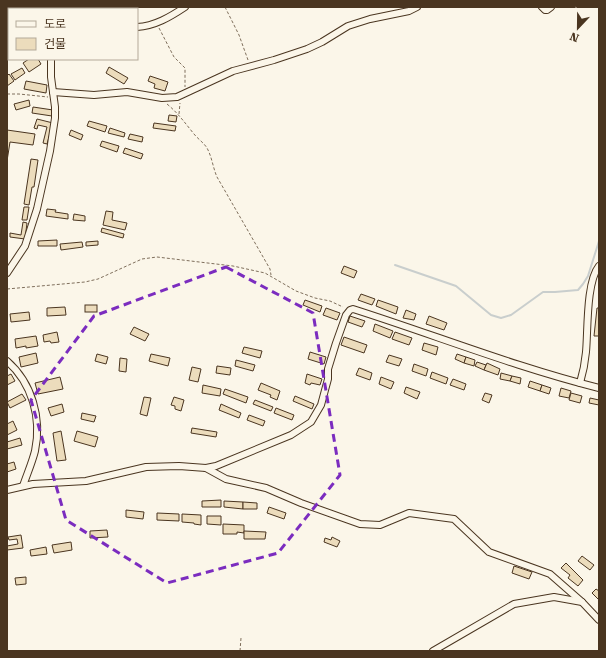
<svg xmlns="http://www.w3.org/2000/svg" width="606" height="658" font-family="'Roboto Serif','Noto Sans KR',serif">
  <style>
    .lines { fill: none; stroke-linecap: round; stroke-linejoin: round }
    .stream { stroke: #c9cecd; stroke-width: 2 }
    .building { fill: #ecdcbc; stroke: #4a3520 }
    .minor-casing { stroke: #4a3520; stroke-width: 8 }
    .path { stroke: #7f6f5c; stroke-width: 1; stroke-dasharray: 3 2; stroke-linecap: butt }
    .minor { stroke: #fbf6e9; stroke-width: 6 }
    .marked { fill: none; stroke: #7b2cbf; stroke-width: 3; stroke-dasharray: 8 5; stroke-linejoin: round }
  </style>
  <rect width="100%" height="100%" fill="#fbf6e9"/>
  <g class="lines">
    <path class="stream" d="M 395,265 L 456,286 L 491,315 L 501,318 L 511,315 L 543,292 L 555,292 L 578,290 L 583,284 L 588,276 L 599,241"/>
  </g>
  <g class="building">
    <path d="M 29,59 L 38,59 L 41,64 L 29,72 L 23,63 Z"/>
    <path d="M 109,67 L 128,78 L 124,84 L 106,73 Z"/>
    <path d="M 22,68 L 25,73 L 15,80 L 11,74 Z"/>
    <path d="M 9,74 L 14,81 L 7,86 L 7,76 Z"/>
    <path d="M 150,76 L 168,82 L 165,91 L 154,88 L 155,84 L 148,81 Z"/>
    <path d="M 26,81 L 47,85 L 46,93 L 24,89 Z"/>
    <path d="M 29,100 L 30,106 L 16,110 L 14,104 Z"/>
    <path d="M 33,107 L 53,110 L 52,116 L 32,113 Z"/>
    <path d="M 169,115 L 177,116 L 176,122 L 168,121 Z"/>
    <path d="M 37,119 L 53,123 L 47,144 L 43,143 L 47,127 L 38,125 L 37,129 L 34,128 Z"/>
    <path d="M 89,121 L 107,126 L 105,132 L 87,126 Z"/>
    <path d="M 154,123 L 176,126 L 175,131 L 153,128 Z"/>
    <path d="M 110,128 L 125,133 L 124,137 L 108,133 Z"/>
    <path d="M 7,130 L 35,134 L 33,145 L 10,142 L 7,161 Z"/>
    <path d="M 71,130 L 83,135 L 81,140 L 69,135 Z"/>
    <path d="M 130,134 L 143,137 L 142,142 L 128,139 Z"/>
    <path d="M 102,141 L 119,146 L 117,152 L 100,146 Z"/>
    <path d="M 125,148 L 143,154 L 141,159 L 123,153 Z"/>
    <path d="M 31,159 L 38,160 L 34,187 L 32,187 L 29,205 L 24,204 Z"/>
    <path d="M 24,207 L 29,207 L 27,220 L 22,220 Z"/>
    <path d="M 47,209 L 56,210 L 55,212 L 68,214 L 68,219 L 46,216 Z"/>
    <path d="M 106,211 L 113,212 L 112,220 L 127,223 L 125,230 L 103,225 Z"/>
    <path d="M 74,214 L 85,216 L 85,221 L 73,220 Z"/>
    <path d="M 23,222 L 27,223 L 25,239 L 10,237 L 10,233 L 21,235 Z"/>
    <path d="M 102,228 L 124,234 L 123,238 L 101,232 Z"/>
    <path d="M 57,240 L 57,246 L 38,246 L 38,241 Z"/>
    <path d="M 98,241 L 98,245 L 86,246 L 86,242 Z"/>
    <path d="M 82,242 L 83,247 L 61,250 L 60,244 Z"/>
    <path d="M 344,266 L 357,271 L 354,278 L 341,273 Z"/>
    <path d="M 361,294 L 375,299 L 372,305 L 358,300 Z"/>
    <path d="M 305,300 L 322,306 L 320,312 L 303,305 Z"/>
    <path d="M 378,300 L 398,307 L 396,314 L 376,306 Z"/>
    <rect x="85" y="305" width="12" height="7"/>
    <path d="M 65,307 L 66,315 L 47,316 L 47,308 Z"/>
    <path d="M 326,308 L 340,313 L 337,320 L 323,315 Z"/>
    <path d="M 597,308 L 599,308 L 599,336 L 594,336 Z"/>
    <path d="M 406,310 L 416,314 L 414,320 L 403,318 Z"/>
    <path d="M 29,312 L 30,320 L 11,322 L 10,314 Z"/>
    <path d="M 350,316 L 365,321 L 362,327 L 348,322 Z"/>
    <path d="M 429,316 L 447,323 L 444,330 L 426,324 Z"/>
    <path d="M 375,324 L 393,331 L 390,338 L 373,331 Z"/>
    <path d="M 134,327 L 149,334 L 145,341 L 130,334 Z"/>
    <path d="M 57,332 L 59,342 L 51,343 L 50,341 L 44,342 L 43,335 Z"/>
    <path d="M 395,332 L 412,338 L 409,345 L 392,339 Z"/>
    <path d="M 36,336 L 38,346 L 26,348 L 26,346 L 16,348 L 15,339 Z"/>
    <path d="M 344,337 L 367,345 L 364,353 L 341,345 Z"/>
    <path d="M 424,343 L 438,347 L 436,355 L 422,350 Z"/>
    <path d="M 244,347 L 262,351 L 260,358 L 242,353 Z"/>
    <path d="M 310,352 L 326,357 L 324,364 L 308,359 Z"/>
    <path d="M 36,353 L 38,363 L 21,367 L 19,357 Z"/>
    <path d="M 97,354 L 108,357 L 106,364 L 95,361 Z"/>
    <path d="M 151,354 L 170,358 L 168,366 L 149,361 Z"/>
    <path d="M 457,354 L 466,357 L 464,363 L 455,359 Z"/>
    <path d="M 389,355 L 402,359 L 399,366 L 386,362 Z"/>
    <path d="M 466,357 L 475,360 L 474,366 L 464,363 Z"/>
    <path d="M 120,358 L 127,359 L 126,372 L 119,371 Z"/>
    <path d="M 236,360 L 255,365 L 253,371 L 235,366 Z"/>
    <path d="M 477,362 L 486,365 L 484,370 L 475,366 Z"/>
    <path d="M 487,363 L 500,369 L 498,375 L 484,370 Z"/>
    <path d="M 414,364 L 428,369 L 426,376 L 412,371 Z"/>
    <path d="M 217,366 L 231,368 L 230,375 L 216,373 Z"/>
    <path d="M 192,367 L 201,369 L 198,382 L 189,380 Z"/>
    <path d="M 359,368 L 372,373 L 370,380 L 356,375 Z"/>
    <path d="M 432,372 L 448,378 L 446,384 L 430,378 Z"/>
    <path d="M 501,373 L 512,376 L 510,381 L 500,379 Z"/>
    <path d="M 11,374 L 15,381 L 7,385 L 7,376 Z"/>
    <path d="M 307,374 L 322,379 L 320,385 L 311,383 L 310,385 L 305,383 Z"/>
    <path d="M 512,376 L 521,378 L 520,384 L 510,381 Z"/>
    <path d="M 60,377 L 63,389 L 38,394 L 35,383 Z"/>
    <path d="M 381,377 L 394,382 L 391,389 L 379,384 Z"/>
    <path d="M 453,379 L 466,384 L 464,390 L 450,385 Z"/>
    <path d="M 530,381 L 542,385 L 540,391 L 528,387 Z"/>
    <path d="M 261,383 L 280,391 L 277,400 L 270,397 L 271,395 L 258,390 Z"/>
    <path d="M 203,385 L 221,389 L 220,396 L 202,393 Z"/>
    <path d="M 542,385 L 551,388 L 549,394 L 540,391 Z"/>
    <path d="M 406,387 L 420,392 L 417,399 L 404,393 Z"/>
    <path d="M 561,388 L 571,391 L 569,398 L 559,396 Z"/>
    <path d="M 225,389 L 248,397 L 246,403 L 223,394 Z"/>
    <path d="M 485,393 L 492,395 L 489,403 L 482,400 Z"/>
    <path d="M 571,393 L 582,396 L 580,403 L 569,400 Z"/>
    <path d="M 22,394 L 26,400 L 10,408 L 7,402 Z"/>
    <path d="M 295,396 L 314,404 L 312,409 L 293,401 Z"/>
    <path d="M 144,397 L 151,398 L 147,416 L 140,414 Z"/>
    <path d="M 174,397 L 184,400 L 181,411 L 175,409 L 175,406 L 171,405 Z"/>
    <path d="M 590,398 L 599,400 L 599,405 L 589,403 Z"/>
    <path d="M 255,400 L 273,407 L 271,411 L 253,404 Z"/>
    <path d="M 62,404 L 64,412 L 51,416 L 48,408 Z"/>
    <path d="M 221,404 L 241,413 L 239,418 L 219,410 Z"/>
    <path d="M 276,408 L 294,415 L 292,420 L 274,413 Z"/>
    <path d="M 82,413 L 96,416 L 94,422 L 81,419 Z"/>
    <path d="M 249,415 L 265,421 L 263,426 L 247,420 Z"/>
    <path d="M 13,421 L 17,430 L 7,435 L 7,424 Z"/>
    <path d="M 192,428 L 217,432 L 216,437 L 191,433 Z"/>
    <path d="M 61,431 L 66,460 L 57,461 L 53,433 Z"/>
    <path d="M 77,431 L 98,437 L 95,447 L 74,441 Z"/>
    <path d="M 20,438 L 22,445 L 7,449 L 7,442 Z"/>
    <path d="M 14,462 L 16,469 L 7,472 L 7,464 Z"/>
    <path d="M 221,500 L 221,507 L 202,507 L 202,501 Z"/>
    <path d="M 224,501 L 243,502 L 243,509 L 224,507 Z"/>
    <path d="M 243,502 L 257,503 L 257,509 L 243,509 Z"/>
    <path d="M 269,507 L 286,513 L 284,519 L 267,513 Z"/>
    <path d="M 126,510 L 144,512 L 143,519 L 126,517 Z"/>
    <path d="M 157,513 L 179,514 L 179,521 L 157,520 Z"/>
    <path d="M 182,514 L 201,515 L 201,525 L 194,524 L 194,523 L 182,522 Z"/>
    <path d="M 207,516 L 221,516 L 221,525 L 207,524 Z"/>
    <path d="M 223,524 L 244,525 L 244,533 L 237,532 L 237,534 L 223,534 Z"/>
    <path d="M 107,530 L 108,537 L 90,538 L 90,531 Z"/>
    <path d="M 244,531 L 266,532 L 265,539 L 244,539 Z"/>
    <path d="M 21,535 L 23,548 L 7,550 L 7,546 L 18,544 L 17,539 L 9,540 L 8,537 Z"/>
    <path d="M 332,537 L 340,541 L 337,547 L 324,542 L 325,538 L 331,540 Z"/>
    <path d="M 71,542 L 72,550 L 54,553 L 52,545 Z"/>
    <path d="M 46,547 L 47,554 L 31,556 L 30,550 Z"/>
    <path d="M 582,556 L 594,565 L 590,570 L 578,561 Z"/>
    <path d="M 566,563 L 583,580 L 578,586 L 568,578 L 570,575 L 561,568 Z"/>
    <path d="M 514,566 L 532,572 L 529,579 L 512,573 Z"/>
    <path d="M 26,577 L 26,584 L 16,585 L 15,578 Z"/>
    <path d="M 596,589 L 599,591 L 599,600 L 592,593 Z"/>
  </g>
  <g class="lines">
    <defs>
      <g id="minor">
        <path d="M 542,7 L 545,10 L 547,10 L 551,7"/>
        <path d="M 61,9 L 61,7"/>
        <path d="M 137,27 C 155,26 170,17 185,7"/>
        <path d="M 53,92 L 94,95 L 127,92 L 162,98 L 177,97 L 233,71 L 274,60 L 307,49 L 322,42 L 348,26 L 370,19 L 409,11 L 417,7"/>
        <path d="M 7,273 L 25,246 L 37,209 L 50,151 L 55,118 L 55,107 L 51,77 L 51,59"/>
        <path d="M 7,361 C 32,383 42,418 35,451 C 32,463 27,474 23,486"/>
        <path d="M 580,383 C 583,373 585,363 586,352 C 588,331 586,282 599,266"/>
        <path d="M 206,468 L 216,466 L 291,435 L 311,422 L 321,405 L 328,379 L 328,369 L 336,343 L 346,315 L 350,310 L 353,309 C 435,335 515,367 599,388"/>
        <path d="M 7,490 L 33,484 L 86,481 L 146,467 L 179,466 L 206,468 L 226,479 L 266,488 L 301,503 L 360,524 L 380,525 L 409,513 L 454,519 L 489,552 L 550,574 L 582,602"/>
        <path d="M 433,651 L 514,604 L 554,597 L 582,602 L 599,620"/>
      </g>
    </defs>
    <use href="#minor" class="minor-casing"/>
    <g class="path">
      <path d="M 225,7 L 239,35 L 248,60"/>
      <path d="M 159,28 L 174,57 L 185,68 L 185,87"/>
      <path d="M 7,94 L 19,94 L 48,97"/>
      <path d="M 167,104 C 178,113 185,123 194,134 C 198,139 204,143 207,148 C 212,157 213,168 217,177 L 270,269 L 271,275"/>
      <path d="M 179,114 L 180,103"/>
      <path d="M 7,289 L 85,282 L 98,279 L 142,259 L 157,257 L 233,266 L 265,273 L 296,291 L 315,298 L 330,301 L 343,307"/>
      <path d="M 240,651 L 241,638"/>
    </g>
    <use href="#minor" class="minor"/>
  </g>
  <path class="marked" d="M 226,267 L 313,313 L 340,475 L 278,553 L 167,583 L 66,520 L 31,400 L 94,316 Z"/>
  <rect width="606" height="658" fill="none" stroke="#4a3520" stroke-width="16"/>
  <rect x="8" y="8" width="130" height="52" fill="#fbf6e9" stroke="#b4a999"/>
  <rect x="16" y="21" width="20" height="6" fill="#fbf6e9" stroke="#b4a999"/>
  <text x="44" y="28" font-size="12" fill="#4a3520">도로</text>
  <rect x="16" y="38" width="20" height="12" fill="#ecdcbc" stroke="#b4a999"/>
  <text x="44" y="48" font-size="12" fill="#4a3520">건물</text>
  <g transform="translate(578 28) rotate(202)" stroke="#fbf6e9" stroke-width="3" paint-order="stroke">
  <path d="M0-3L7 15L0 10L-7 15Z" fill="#4a3520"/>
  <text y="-6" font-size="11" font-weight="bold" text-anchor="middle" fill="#4a3520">N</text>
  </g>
</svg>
